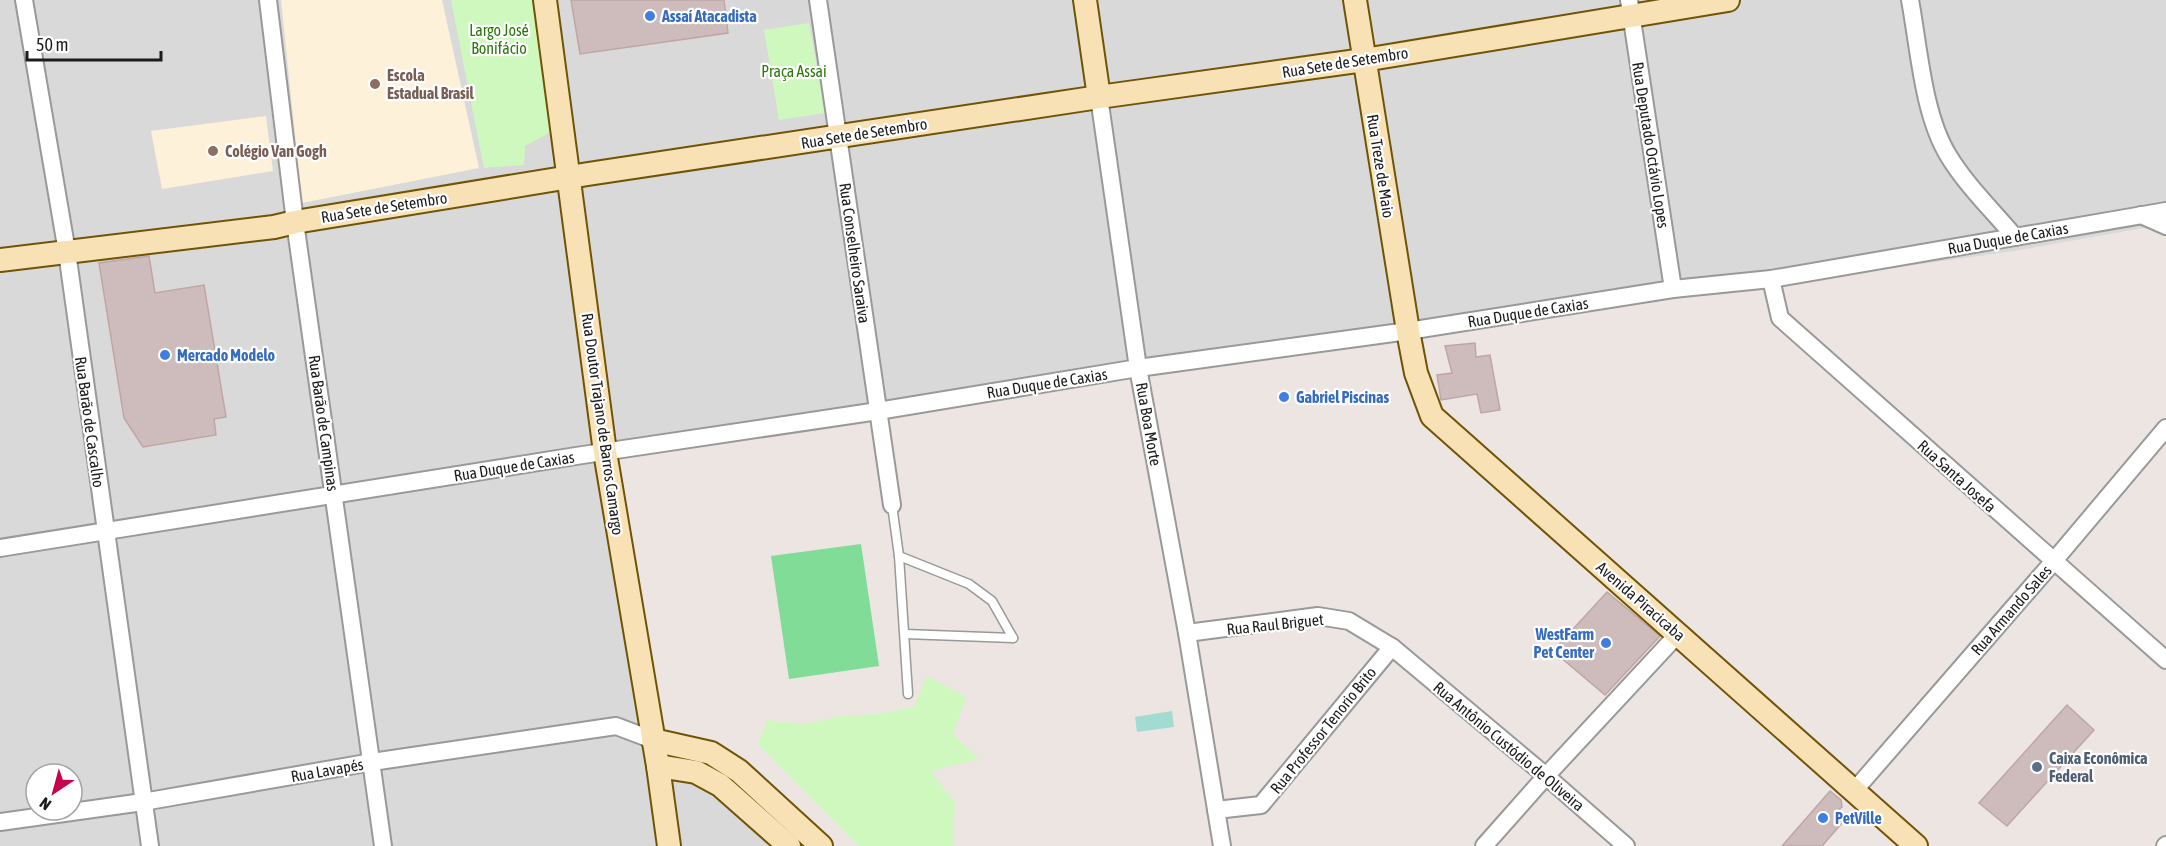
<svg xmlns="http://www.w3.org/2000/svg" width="2166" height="846" font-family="'Asap Condensed',sans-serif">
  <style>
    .residential { fill: #dad9d9; fill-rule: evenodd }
    .education { fill: #fef1da }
    .park { fill: #cff8be }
    .pitch { fill: #80dc96 }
    .parking { fill: #d8d8d8 }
    .water { fill: #a2dbd2 }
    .building { fill: #cdbcbb; stroke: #bfa6a4; stroke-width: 1.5 }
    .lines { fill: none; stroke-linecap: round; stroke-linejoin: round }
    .lane-casing { stroke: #999; stroke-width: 11 }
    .street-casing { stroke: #999; stroke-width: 20 }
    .secondary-casing { stroke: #705406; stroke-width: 26 }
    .lane { stroke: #fff; stroke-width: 8 }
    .street { stroke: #fff; stroke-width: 16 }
    .secondary { stroke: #f8e2b5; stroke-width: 22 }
    .shop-dot { fill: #3f7fe0; stroke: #fff; stroke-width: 2 }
    .education-dot { fill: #8d6e63; stroke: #fff; stroke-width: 2 }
    .service-dot { fill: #5c6f8a; stroke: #fff; stroke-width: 2 }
    .labels { text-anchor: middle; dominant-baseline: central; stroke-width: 4.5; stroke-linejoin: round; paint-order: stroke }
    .shop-label { font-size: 16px; font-weight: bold; fill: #366cbe; stroke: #fff; text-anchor: start }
    .park-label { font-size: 16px; fill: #2c770d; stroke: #fff }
    .street-label { font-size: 16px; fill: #1c1c1c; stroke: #fff }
    .education-label { font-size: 16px; font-weight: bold; fill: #785e54; stroke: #fff; text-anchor: start }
    .service-label { font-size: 16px; font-weight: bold; fill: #4e5e75; stroke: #fff; text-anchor: start }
  </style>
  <rect width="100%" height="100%" fill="#ede5e2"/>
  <g class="residential">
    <path d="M 0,0 L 2166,0 L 2166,224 L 2014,251 L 1656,301 L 1339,350 L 1107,381 L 610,459 L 670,846 L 0,846 ZM 36,774 L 72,774 L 72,810 L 36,810 Z"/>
    <path d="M 672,778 L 737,787 L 794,846 L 679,846 Z"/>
  </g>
  <g class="education">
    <path d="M 281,0 L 442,0 L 479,168 L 302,203 Z"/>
    <path d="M 266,116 L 273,171 L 162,189 L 151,131 Z"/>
  </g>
  <g class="park">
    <path d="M 451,0 L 532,0 L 551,132 L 525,146 L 524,165 L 484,168 Z"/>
    <path d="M 809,23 L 825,113 L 779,120 L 764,30 Z"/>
    <path d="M 927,676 L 966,697 L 953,734 L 979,759 L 931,771 L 955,803 L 953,846 L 859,846 L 758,744 L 767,720 L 806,724 L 841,716 L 879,714 L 914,707 Z"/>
  </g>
  <path class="pitch" d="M 861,544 L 879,666 L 789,679 L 771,556 Z"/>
  <path class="parking" d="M 732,0 L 801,0 L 804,17 L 737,27 Z"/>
  <path class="water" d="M 1172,711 L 1174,727 L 1137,732 L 1135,717 Z"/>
  <g class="building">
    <path d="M 571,0 L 724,0 L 728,33 L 580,54 Z"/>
    <path d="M 149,256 L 155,293 L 204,285 L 226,417 L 214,419 L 216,435 L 143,447 L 124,418 L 99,263 Z"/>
    <path d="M 1475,343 L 1476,357 L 1490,355 L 1500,410 L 1481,413 L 1477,394 L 1441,400 L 1437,375 L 1452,373 L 1445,346 Z"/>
    <path d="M 1607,592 L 1660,636 L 1605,695 L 1553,651 Z"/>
    <path d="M 2067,705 L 2094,730 L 2007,826 L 1979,803 Z"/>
    <path d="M 1830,791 L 1841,800 L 1842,807 L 1835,813 L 1843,822 L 1822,846 L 1782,846 Z"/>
  </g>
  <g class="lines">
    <defs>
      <g id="lane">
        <path d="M 892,505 L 899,556 L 908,694"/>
        <path d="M 899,556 L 969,584 L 992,601 L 1013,638"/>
        <path d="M 905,634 L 1013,638"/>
      </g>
      <g id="street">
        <path d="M 24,0 L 67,252 L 150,846"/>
        <path d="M 268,0 L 295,222 L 383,846"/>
        <path d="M 818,0 L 892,505"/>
        <path d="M 1629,0 L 1673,289"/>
        <path d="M 1910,0 C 1919,48 1923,114 1948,155 C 1966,185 1993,211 2015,237"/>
        <path d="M 1099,97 L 1138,368 L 1187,633 L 1222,846"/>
        <path d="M 2141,215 L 2166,226"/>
        <path d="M 1771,279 L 1780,318 L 2166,660"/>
        <path d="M 0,548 L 576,456 L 878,411 L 1138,368 L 1408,331 L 1673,289 L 1771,279 L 2166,211"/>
        <path d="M 1187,633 L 1318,616 L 1349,621 L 1392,647 L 1546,776 L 1626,846"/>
        <path d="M 1854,791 L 2053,562 L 2166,428"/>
        <path d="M 1216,810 L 1261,805 L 1392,647"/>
        <path d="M 0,822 L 143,802 L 372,762 L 616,726 L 653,740"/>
        <path d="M 1484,846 L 1546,776 L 1678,634"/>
        <path d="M 2165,846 L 2166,845"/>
      </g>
      <g id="secondary">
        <path d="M 545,0 L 605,452 L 658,766 L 669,846"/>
        <path d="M 1085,0 L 1099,97"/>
        <path d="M 1355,0 L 1408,331 L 1416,373 L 1432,416 L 1916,846"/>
        <path d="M 0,260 L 274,227 L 295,222 L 588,174 L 1099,97 L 1364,60 L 1728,0"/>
        <path d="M 653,740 L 711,753 L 739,771 L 821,846"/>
        <path d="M 658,766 L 696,772 L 720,785 L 789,846"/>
      </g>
    </defs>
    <use href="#lane" class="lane-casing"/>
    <use href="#street" class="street-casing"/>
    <use href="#secondary" class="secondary-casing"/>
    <use href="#lane" class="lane"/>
    <use href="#street" class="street"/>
    <use href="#secondary" class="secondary"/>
  </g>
  <g class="shop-dot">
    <circle cx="650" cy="16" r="6"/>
    <circle cx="165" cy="355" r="6"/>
    <circle cx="1284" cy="397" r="6"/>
    <circle cx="1606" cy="643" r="6"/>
    <circle cx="1823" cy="818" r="6"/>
  </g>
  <g class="education-dot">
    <circle cx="375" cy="84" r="6"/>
    <circle cx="213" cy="151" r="6"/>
  </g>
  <circle class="service-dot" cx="2037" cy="767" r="6"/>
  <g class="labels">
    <g class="shop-label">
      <text x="662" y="16">Assaí Atacadista</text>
      <text x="177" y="355">Mercado Modelo</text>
      <text x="1296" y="397">Gabriel Piscinas</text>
      <text x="1594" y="634" text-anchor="end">WestFarm<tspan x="1594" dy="18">Pet Center</tspan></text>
      <text x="1835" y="818">PetVille</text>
    </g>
    <g class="park-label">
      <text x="499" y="30">Largo José<tspan x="499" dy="18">Bonifácio</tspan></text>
      <text x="794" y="71">Praça Assai</text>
    </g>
    <g class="street-label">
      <text transform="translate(1345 62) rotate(-9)">Rua Sete de Setembro</text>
      <text transform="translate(864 133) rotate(-9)">Rua Sete de Setembro</text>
      <text transform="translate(1651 145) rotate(81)">Rua Deputado Octávio Lopes</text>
      <text transform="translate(1381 166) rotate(81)">Rua Treze de Maio</text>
      <text transform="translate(384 207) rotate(-9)">Rua Sete de Setembro</text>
      <text transform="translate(2008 238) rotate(-10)">Rua Duque de Caxias</text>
      <text transform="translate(855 253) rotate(82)">Rua Conselheiro Saraiva</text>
      <text transform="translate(1528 312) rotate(-9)">Rua Duque de Caxias</text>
      <text transform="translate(1047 383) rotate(-9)">Rua Duque de Caxias</text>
      <text transform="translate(90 422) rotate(82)">Rua Barão de Cascalho</text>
      <text transform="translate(324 423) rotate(82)">Rua Barão de Campinas</text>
      <text transform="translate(603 424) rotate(82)">Rua Doutor Trajano de Barros Camargo</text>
      <text transform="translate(1149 424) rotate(80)">Rua Boa Morte</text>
      <text transform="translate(514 466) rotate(-9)">Rua Duque de Caxias</text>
      <text transform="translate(1957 476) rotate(42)">Rua Santa Josefa</text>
      <text transform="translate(1641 601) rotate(41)">Avenida Piracicaba</text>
      <text transform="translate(2011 610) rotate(-49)">Rua Armando Sales</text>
      <text transform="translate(1275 624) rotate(-6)">Rua Raul Briguet</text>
      <text transform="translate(1323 730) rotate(-51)">Rua Professor Tenorio Brito</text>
      <text transform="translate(1509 746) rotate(40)">Rua Antônio Custódio de Oliveira</text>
      <text transform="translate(327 770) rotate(-10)">Rua Lavapés</text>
    </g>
    <g class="education-label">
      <text x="387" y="75">Escola<tspan x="387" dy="18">Estadual Brasil</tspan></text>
      <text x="225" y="151">Colégio Van Gogh</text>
    </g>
    <g class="service-label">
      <text x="2049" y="758">Caixa Econômica<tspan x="2049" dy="18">Federal</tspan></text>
    </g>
  </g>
  <g transform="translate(54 792) rotate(216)"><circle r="28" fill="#ffffff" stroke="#a4a4a4" stroke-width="1.5"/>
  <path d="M0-4.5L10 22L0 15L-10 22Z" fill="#c5034c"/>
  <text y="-9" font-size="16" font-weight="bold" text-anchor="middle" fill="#1c1c1c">N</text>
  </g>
  <path d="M27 51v9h134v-9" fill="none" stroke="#1c1c1c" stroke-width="3"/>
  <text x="36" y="51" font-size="18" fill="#1c1c1c" stroke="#ffffff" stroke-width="4.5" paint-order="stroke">50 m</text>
</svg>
